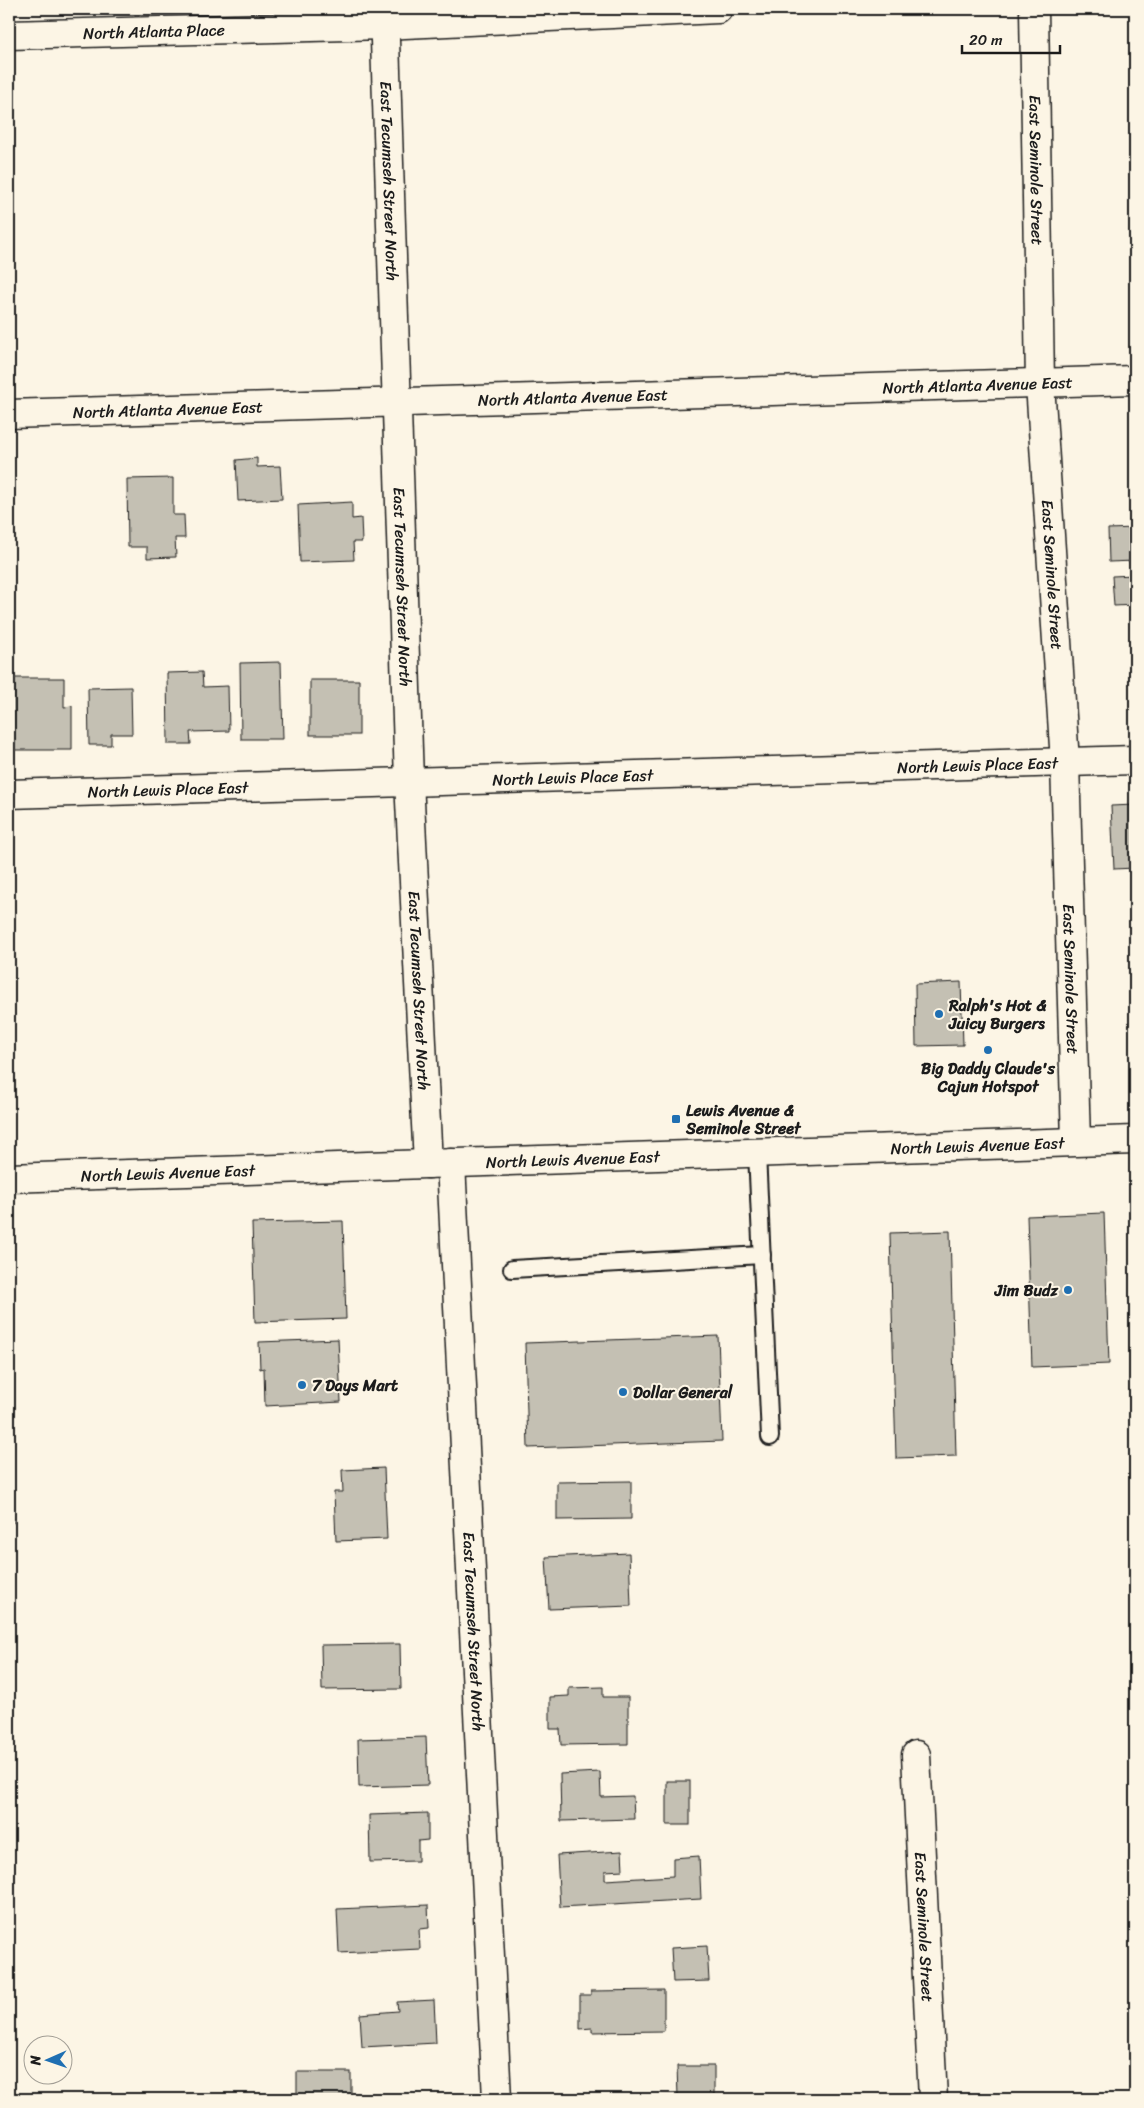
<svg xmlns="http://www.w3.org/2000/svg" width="1144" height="2108" font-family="Sriracha,sans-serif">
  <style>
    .building { fill: #c4c0b3; stroke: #1c1c1c }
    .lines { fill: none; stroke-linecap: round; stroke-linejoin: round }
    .service-casing { stroke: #1c1c1c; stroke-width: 20 }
    .minor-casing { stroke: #1c1c1c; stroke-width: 31 }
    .secondary-casing { stroke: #1c1c1c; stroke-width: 31 }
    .service { stroke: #fcf5e5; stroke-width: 16 }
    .minor { stroke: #fcf5e5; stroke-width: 28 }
    .secondary { stroke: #fcf5e5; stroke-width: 28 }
    .poi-dot { fill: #1f6fb2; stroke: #fcf5e5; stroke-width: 2 }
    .labels { text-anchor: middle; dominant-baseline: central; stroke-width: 4; stroke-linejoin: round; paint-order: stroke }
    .street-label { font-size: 16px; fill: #1c1c1c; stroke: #fcf5e5 }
    .poi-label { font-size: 16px; font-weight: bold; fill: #1c1c1c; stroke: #fcf5e5; text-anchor: start }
  </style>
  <rect width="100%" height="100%" fill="#fcf5e5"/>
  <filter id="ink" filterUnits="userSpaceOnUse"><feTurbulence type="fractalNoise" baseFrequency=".02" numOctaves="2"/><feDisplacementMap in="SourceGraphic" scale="10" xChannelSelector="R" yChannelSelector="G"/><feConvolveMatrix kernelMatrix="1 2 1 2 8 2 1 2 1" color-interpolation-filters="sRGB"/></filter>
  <g filter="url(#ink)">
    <g class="building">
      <path d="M 257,458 L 257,467 L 280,466 L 282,499 L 238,501 L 236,460 Z"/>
      <path d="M 173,478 L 173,515 L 184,515 L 185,538 L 175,538 L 176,557 L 147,558 L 147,547 L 128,547 L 127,479 Z"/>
      <path d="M 352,502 L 352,519 L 361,518 L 362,542 L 353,542 L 354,560 L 300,562 L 298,505 Z"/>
      <path d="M 1135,528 L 1135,561 L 1109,562 L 1108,529 Z"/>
      <path d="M 1135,575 L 1135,605 L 1114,606 L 1112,576 Z"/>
      <path d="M 281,662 L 283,739 L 241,739 L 240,663 Z"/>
      <path d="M 202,672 L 203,687 L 228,686 L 229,731 L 190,732 L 191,744 L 168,744 L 167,673 Z"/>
      <path d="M 9,678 L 64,678 L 64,707 L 72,706 L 72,750 L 9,750 Z"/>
      <rect x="310" y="680" width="49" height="55"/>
      <path d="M 131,687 L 132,734 L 111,734 L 111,745 L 89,745 L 88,688 Z"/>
      <path d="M 1135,805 L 1135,868 L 1114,869 L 1111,806 Z"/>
      <path d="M 961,982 L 963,1045 L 916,1046 L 915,984 Z"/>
      <path d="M 1104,1213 L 1109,1364 L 1032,1367 L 1027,1216 Z"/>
      <path d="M 343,1221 L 346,1319 L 255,1322 L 252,1223 Z"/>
      <path d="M 950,1231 L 956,1456 L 896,1458 L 890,1233 Z"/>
      <path d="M 718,1336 L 722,1441 L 528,1448 L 525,1343 Z"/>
      <path d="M 338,1339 L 341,1402 L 265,1406 L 264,1368 L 260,1369 L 259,1342 Z"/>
      <path d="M 9,1432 L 13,1523 L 9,1524 Z"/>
      <path d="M 384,1468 L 387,1539 L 336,1541 L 334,1492 L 343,1492 L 342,1470 Z"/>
      <path d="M 631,1481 L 631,1519 L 557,1520 L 557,1482 Z"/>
      <path d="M 629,1553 L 631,1606 L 549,1609 L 546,1557 Z"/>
      <path d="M 400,1644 L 401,1689 L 322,1690 L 321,1645 Z"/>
      <path d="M 603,1687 L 603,1697 L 628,1697 L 628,1744 L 561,1745 L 560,1729 L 550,1729 L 550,1697 L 569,1696 L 569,1688 Z"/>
      <path d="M 426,1737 L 428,1785 L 359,1787 L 358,1739 Z"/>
      <path d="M 600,1772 L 601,1797 L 633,1796 L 634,1819 L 561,1821 L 560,1774 Z"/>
      <rect x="667" y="1781" width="23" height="44"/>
      <path d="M 428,1813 L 428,1840 L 418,1841 L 418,1861 L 370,1862 L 369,1815 Z"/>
      <path d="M 622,1851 L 623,1870 L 605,1871 L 605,1880 L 673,1876 L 673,1858 L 699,1856 L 701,1899 L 560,1907 L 557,1855 Z"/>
      <path d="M 428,1905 L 429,1928 L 419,1929 L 420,1949 L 339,1953 L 337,1909 Z"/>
      <path d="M 707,1946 L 709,1981 L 673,1982 L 671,1948 Z"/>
      <path d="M 664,1990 L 664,2031 L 592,2032 L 592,2028 L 580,2029 L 580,1995 L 591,1995 L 591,1991 Z"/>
      <path d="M 434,2000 L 436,2043 L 362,2047 L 360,2014 L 398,2011 L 397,2002 Z"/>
      <path d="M 677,2066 L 714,2066 L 714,2098 L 613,2099 L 613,2097 L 678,2096 Z"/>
      <rect x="297" y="2072" width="54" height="27"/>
    </g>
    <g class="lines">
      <defs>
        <g id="service">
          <path d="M 757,1153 L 770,1437"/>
          <path d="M 512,1269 L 762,1255"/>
        </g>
        <g id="minor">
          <path id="s1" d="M 384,9 L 409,781 L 428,1164"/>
          <path id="s2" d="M 1034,9 L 1040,384 L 1065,762 L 1076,1141"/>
          <path id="s3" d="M 9,35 L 384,25 L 718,9"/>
          <path id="s4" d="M 9,414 L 1135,380"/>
          <path id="s5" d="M 9,794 L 1135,760"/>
          <path id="s6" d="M 451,1163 L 497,2099"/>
          <path id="s7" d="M 916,1755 L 933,2099"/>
        </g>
        <g id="secondary">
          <path id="s8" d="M 9,1178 L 1135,1140"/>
        </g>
      </defs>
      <use href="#service" class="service-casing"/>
      <use href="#minor" class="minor-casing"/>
      <use href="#secondary" class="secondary-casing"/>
      <use href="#service" class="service"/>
      <use href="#minor" class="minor"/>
      <use href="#secondary" class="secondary"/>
    </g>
  </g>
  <g class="poi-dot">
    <circle cx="939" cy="1014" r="5"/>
    <circle cx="988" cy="1050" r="5"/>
    <rect x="671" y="1114" width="10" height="10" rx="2.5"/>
    <circle cx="1068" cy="1290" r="5"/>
    <circle cx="302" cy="1385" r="5"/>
    <circle cx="623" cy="1392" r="5"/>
  </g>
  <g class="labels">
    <g class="street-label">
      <text stroke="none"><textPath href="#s3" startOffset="145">North Atlanta Place</textPath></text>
      <text stroke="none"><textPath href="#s2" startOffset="161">East Seminole Street</textPath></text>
      <text stroke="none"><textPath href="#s1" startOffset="172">East Tecumseh Street North</textPath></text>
      <text stroke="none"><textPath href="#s4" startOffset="969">North Atlanta Avenue East</textPath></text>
      <text stroke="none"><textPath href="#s4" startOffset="564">North Atlanta Avenue East</textPath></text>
      <text stroke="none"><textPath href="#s4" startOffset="159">North Atlanta Avenue East</textPath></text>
      <text stroke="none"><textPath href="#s2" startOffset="566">East Seminole Street</textPath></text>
      <text stroke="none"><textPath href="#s1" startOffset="578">East Tecumseh Street North</textPath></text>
      <text stroke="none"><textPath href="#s5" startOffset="969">North Lewis Place East</textPath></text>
      <text stroke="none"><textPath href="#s5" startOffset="564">North Lewis Place East</textPath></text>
      <text stroke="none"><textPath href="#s5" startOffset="159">North Lewis Place East</textPath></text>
      <text stroke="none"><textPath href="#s2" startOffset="971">East Seminole Street</textPath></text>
      <text stroke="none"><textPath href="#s1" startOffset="982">East Tecumseh Street North</textPath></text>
      <text stroke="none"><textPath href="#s8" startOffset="969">North Lewis Avenue East</textPath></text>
      <text stroke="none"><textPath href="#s8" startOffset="564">North Lewis Avenue East</textPath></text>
      <text stroke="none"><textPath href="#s8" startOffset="159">North Lewis Avenue East</textPath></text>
      <text stroke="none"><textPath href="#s6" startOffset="469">East Tecumseh Street North</textPath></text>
      <text stroke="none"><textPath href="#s7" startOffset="172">East Seminole Street</textPath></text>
    </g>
    <g class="poi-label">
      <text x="949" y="1005">Ralph's Hot &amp;<tspan x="949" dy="18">Juicy Burgers</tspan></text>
      <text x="988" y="1068" text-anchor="middle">Big Daddy Claude's<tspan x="988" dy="18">Cajun Hotspot</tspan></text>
      <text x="686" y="1110">Lewis Avenue &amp;<tspan x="686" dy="18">Seminole Street</tspan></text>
      <text x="1058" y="1290" text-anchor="end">Jim Budz</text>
      <text x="312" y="1385">7 Days Mart</text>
      <text x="633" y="1392">Dollar General</text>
    </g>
  </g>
  <rect width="1144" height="2108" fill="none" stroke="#fcf5e5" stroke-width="30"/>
  <rect x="15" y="15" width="1114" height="2078" fill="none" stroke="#1c1c1c" stroke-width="2" filter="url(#ink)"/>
  <g transform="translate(48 2060) rotate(268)"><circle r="24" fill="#fcf5e5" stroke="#a29e95"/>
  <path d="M0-4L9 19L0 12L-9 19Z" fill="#1f6fb2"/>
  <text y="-8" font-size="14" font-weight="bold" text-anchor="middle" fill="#1c1c1c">N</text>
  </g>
  <path d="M962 45v8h98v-8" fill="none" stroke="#1c1c1c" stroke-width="2.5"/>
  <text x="969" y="45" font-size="15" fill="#1c1c1c" stroke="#fcf5e5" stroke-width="4" paint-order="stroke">20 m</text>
</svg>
